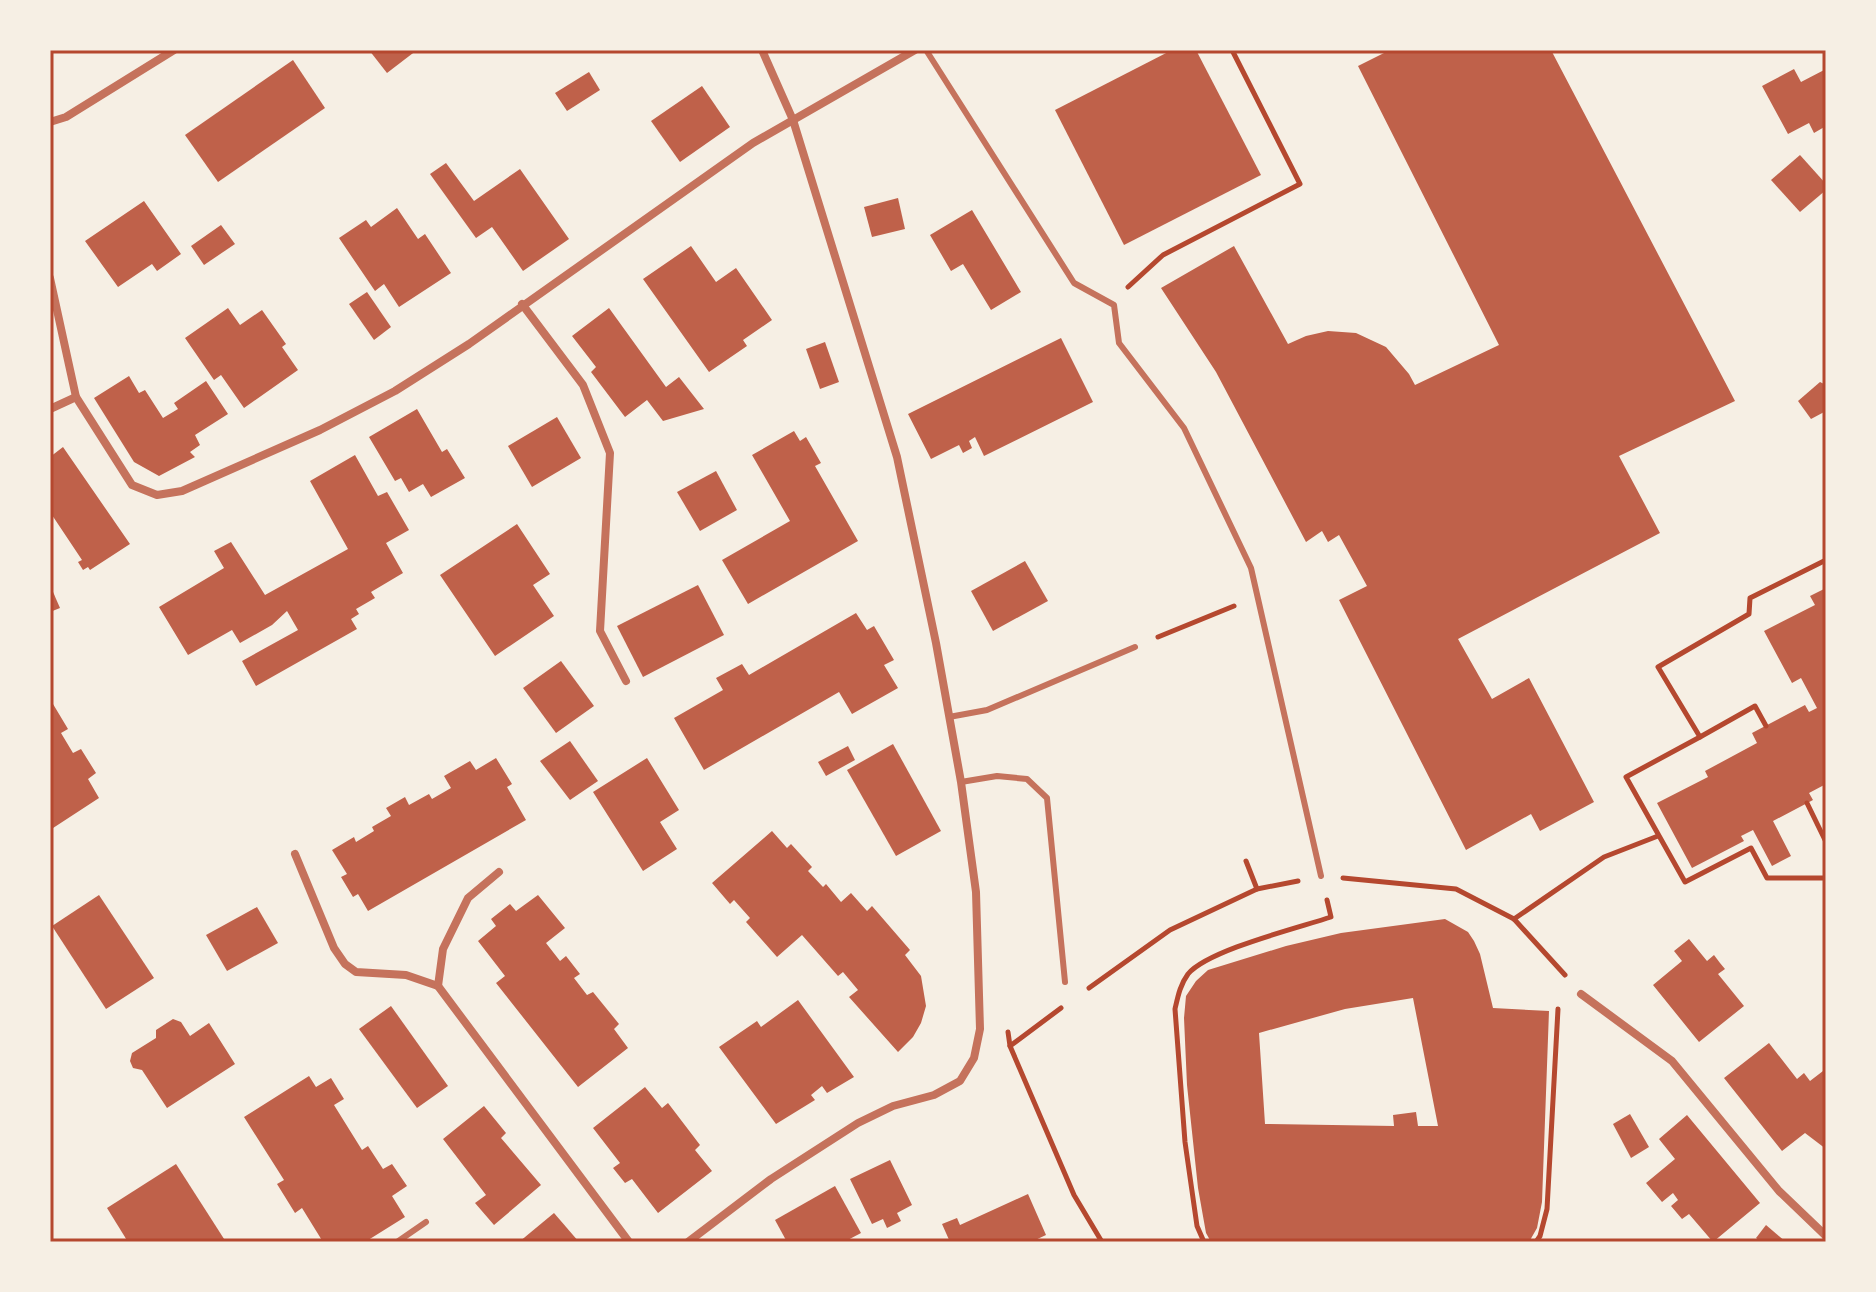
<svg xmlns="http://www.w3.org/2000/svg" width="1876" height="1292" font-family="'IBM Plex Serif',serif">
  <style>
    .building { fill: #bf614a; fill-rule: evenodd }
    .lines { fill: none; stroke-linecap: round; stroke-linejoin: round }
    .path { stroke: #b5482f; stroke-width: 5 }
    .service { stroke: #c5725c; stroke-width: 6 }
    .minor { stroke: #c5725c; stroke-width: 8 }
    .neatline { fill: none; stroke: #b5482f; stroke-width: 3 }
  </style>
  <rect width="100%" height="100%" fill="#f6efe4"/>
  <g class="building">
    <path d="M 369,50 L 417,50 L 387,73 Z"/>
    <path d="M 1172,50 L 1196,50 L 1261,175 L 1124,245 L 1055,110 Z"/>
    <path d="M 1390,50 L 1551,50 L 1735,401 L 1619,456 L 1660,533 L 1458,639 L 1492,699 L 1529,678 L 1594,802 L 1540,831 L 1531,814 L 1466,850 L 1339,600 L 1367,586 L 1339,535 L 1328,542 L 1322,531 L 1306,542 L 1216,372 L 1161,288 L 1234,246 L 1288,344 L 1306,336 L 1328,331 L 1356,333 L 1386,347 L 1409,374 L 1415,385 L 1499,345 L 1358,66 Z"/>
    <path d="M 293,60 L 325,108 L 218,182 L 185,135 Z"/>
    <path d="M 1794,69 L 1801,82 L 1826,69 L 1826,126 L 1814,133 L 1809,123 L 1788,134 L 1762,86 Z"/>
    <path d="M 589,72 L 600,90 L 567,111 L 555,93 Z"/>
    <path d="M 702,86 L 730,127 L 680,162 L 651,121 Z"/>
    <path d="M 1800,155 L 1826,184 L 1826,190 L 1800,212 L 1771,180 Z"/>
    <path d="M 446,163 L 474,201 L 520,169 L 569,239 L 523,271 L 492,227 L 476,238 L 430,174 Z"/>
    <path d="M 898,198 L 905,229 L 872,237 L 864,207 Z"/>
    <path d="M 144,201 L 181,254 L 157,271 L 152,264 L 118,287 L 85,241 Z"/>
    <path d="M 397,208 L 418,239 L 425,234 L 451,273 L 399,307 L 384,284 L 375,291 L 339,238 L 366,220 L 371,227 Z"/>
    <path d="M 972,210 L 1021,292 L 991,310 L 963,264 L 951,271 L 930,235 Z"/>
    <path d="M 221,225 L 235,244 L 204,265 L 191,246 Z"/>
    <path d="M 691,246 L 716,282 L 736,268 L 772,320 L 743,340 L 747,346 L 709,372 L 643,279 Z"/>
    <path d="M 367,292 L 391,327 L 374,340 L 349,304 Z"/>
    <path d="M 228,308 L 240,325 L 262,310 L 286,344 L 282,347 L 298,370 L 244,408 L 221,375 L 214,380 L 185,338 Z"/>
    <path d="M 609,308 L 666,387 L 679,377 L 704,409 L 663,421 L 647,400 L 625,417 L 591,372 L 596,367 L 572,336 Z"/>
    <path d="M 1061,338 L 1093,402 L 984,456 L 975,437 L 969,441 L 972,448 L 963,453 L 959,445 L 931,459 L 908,414 Z"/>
    <path d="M 825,342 L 839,382 L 820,389 L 806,349 Z"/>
    <path d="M 129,376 L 139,393 L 145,390 L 163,418 L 178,409 L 174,403 L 206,381 L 228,414 L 195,435 L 200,445 L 190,452 L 195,457 L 159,476 L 134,462 L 94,398 Z"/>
    <path d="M 1820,382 L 1826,385 L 1826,411 L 1811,419 L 1798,401 Z"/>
    <path d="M 417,409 L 442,452 L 447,449 L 465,478 L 431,497 L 423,484 L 409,492 L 401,478 L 395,481 L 369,437 Z"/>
    <path d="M 557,417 L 581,458 L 532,487 L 508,446 Z"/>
    <path d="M 794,431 L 800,441 L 806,437 L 821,463 L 815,466 L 858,541 L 748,604 L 722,560 L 790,521 L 752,455 Z"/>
    <path d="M 63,447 L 130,544 L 90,570 L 88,567 L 83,570 L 78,562 L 82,560 L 50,512 L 50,457 Z"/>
    <path d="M 355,455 L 378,496 L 387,492 L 409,530 L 386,543 L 403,573 L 371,592 L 375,598 L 356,609 L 359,614 L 351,619 L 357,629 L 256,686 L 242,661 L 298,630 L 287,611 L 272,625 L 240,643 L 232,630 L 188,655 L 159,607 L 224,568 L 214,551 L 231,542 L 265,595 L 348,549 L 310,481 Z"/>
    <path d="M 716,471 L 737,510 L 700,531 L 677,492 Z"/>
    <path d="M 517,524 L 550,574 L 533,585 L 554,616 L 495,656 L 440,575 Z"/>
    <path d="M 1025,561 L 1048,601 L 993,631 L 971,591 Z"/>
    <path d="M 50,585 L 60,608 L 50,612 Z"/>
    <path d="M 698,585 L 724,635 L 643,677 L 617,626 Z"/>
    <path d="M 1826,588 L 1826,784 L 1809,793 L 1813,800 L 1773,821 L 1791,856 L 1772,866 L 1753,830 L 1741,836 L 1744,841 L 1692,868 L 1657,803 L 1708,777 L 1705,771 L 1757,743 L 1752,733 L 1805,705 L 1809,712 L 1817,708 L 1801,678 L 1792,683 L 1764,631 L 1815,605 L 1810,596 Z"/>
    <path d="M 856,613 L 867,630 L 874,626 L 894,660 L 884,665 L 898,688 L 852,714 L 839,692 L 704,770 L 674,718 L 723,690 L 716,678 L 742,664 L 749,675 Z"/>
    <path d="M 561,661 L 594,706 L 556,733 L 523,688 Z"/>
    <path d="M 50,699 L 68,729 L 61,733 L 73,753 L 81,749 L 96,773 L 88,779 L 99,798 L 50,830 Z"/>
    <path d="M 570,741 L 598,781 L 570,800 L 540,761 Z"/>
    <path d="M 893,744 L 941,831 L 896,856 L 847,770 Z"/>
    <path d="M 848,746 L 855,760 L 826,776 L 818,762 Z"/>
    <path d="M 496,758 L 512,784 L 507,787 L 526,820 L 368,911 L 358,894 L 353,897 L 341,877 L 347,874 L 332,850 L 354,837 L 356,842 L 374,831 L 372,827 L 391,816 L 386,808 L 405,797 L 409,805 L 429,794 L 432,799 L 451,788 L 444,776 L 470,761 L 476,770 Z"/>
    <path d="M 647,758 L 679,810 L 660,822 L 677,849 L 643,871 L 593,792 Z"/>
    <path d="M 772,831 L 787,848 L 791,844 L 812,867 L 808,871 L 823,887 L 826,884 L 841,902 L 851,893 L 867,911 L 872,906 L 910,950 L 905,955 L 921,976 L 926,1006 L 921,1023 L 913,1037 L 898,1052 L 849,997 L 858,990 L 843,972 L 838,976 L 802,935 L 777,957 L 746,922 L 750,918 L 734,900 L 730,904 L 712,883 Z"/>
    <path d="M 99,895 L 154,978 L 106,1009 L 52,926 Z"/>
    <path d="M 538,895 L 565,928 L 546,943 L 560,961 L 566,956 L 580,974 L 574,978 L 587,995 L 593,992 L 619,1024 L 614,1029 L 628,1048 L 578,1087 L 496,983 L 505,976 L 478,941 L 496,926 L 491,919 L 510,904 L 516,911 Z"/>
    <path d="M 257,907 L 278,943 L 227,971 L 206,935 Z"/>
    <path d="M 1445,919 L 1468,932 L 1474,941 L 1480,954 L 1493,1008 L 1549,1011 L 1542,1202 L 1537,1228 L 1529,1242 L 1211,1242 L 1206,1233 L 1198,1188 L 1187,1085 L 1184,1018 L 1186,996 L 1196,981 L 1208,970 L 1286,946 L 1341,933 ZM 1413,998 L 1438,1126 L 1418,1126 L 1416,1112 L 1393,1115 L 1394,1126 L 1265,1124 L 1259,1033 L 1345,1009 Z"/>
    <path d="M 1689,939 L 1707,961 L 1714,955 L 1720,963 L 1725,969 L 1718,974 L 1744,1006 L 1699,1042 L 1653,985 L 1682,961 L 1674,951 Z"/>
    <path d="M 798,1000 L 854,1077 L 827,1093 L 822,1086 L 811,1095 L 815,1100 L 776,1124 L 719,1047 L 757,1021 L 761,1027 Z"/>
    <path d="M 391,1006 L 448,1086 L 417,1108 L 359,1029 Z"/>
    <path d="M 173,1019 L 181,1022 L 190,1036 L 209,1023 L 235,1064 L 167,1108 L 142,1070 L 133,1068 L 130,1061 L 132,1053 L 156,1038 L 156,1030 Z"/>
    <path d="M 1769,1043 L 1797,1079 L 1804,1073 L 1810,1081 L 1823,1071 L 1826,1075 L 1826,1149 L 1805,1133 L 1782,1151 L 1724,1078 Z"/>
    <path d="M 309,1076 L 316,1087 L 331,1078 L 344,1099 L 334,1105 L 362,1150 L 368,1146 L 383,1169 L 392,1164 L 407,1186 L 392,1196 L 405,1217 L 365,1242 L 323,1242 L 302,1208 L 295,1213 L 277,1184 L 284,1180 L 244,1117 Z"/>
    <path d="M 645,1087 L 662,1108 L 668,1103 L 700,1145 L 695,1150 L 712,1171 L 658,1213 L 632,1179 L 625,1183 L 613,1168 L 620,1163 L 593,1128 Z"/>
    <path d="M 484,1106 L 506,1133 L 501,1138 L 541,1185 L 494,1225 L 475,1203 L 486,1195 L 443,1139 Z"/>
    <path d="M 1630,1114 L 1649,1147 L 1631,1158 L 1613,1124 Z"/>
    <path d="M 1687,1115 L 1760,1203 L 1713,1242 L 1689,1214 L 1682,1219 L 1671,1206 L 1678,1200 L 1673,1193 L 1662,1202 L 1646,1183 L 1675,1159 L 1659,1139 Z"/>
    <path d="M 890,1160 L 912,1205 L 897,1213 L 901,1221 L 887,1228 L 883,1219 L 872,1224 L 850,1179 Z"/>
    <path d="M 176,1164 L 226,1242 L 128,1242 L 107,1208 Z"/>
    <path d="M 835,1186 L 861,1233 L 844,1242 L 787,1242 L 775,1220 Z"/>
    <path d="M 1028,1194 L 1046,1235 L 1031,1242 L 950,1242 L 942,1224 L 957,1218 L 960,1225 Z"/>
    <path d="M 554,1213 L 579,1242 L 519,1242 Z"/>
    <path d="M 1766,1225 L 1786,1242 L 1761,1242 L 1756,1238 Z"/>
  </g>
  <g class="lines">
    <g class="path">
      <path d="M 1128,287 L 1163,255 L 1300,184 L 1232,50"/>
      <path d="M 1826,560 L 1750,598 L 1749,614 L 1658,667 L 1700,737 L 1626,777 L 1685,882 L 1751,848 L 1767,878 L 1826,878"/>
      <path d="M 1158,637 L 1234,606"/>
      <path d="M 1700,737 L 1755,706 L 1766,726"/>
      <path d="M 1807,803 L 1826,842"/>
      <path d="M 1246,861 L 1257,889"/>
      <path d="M 1343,878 L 1456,889 L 1514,919 L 1565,975"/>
      <path d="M 1514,919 L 1604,857 L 1658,836"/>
      <path d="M 1089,988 L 1170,930 L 1257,889 L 1298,881"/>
      <path d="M 1008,1032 L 1010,1046 L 1074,1195 L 1102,1242"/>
      <path d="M 1010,1046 L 1061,1008"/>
      <path d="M 1204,1242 L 1197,1226 L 1185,1142 L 1175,1009 C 1178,996 1180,985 1188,974 C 1208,950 1298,928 1331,917 L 1327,900"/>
      <path d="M 1536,1242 L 1540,1236 L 1547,1209 L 1558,1009"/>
    </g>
    <g class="service">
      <path d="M 926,50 L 1074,283 L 1114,305 L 1119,343 L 1184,428 L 1251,568 L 1321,876"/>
      <path d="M 949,717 L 987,710 L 1135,647"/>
      <path d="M 961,782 L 997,776 L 1027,779 L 1047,798 L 1065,982"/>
      <path d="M 397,1242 L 426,1222"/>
    </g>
    <g class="minor">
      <path d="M 50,122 L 66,117 L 174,50"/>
      <path d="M 50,278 L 76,397"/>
      <path d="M 522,304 L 583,385 L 610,453 L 600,631 L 626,681"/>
      <path d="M 50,409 L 76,397 L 132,485 L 157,495 L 182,491 L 320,430 L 395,391 L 469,344 L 753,143 L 915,50"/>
      <path d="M 295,854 L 334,948 L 345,964 L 356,972 L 406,975 L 438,986 L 629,1242"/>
      <path d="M 438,986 L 443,949 L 468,898 L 499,872"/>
      <path d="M 1581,994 L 1672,1061 L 1779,1191 L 1826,1236"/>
      <path d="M 688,1242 L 771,1179 L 858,1123 L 893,1106 L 934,1095 L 960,1081 L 974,1058 L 980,1029 L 976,892 L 961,782 L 936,643 L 897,457 L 793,120 L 762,50"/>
    </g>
  </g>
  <rect width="1876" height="1292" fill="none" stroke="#f6efe4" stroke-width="104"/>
  <rect x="52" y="52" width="1772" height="1188" class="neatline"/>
</svg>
